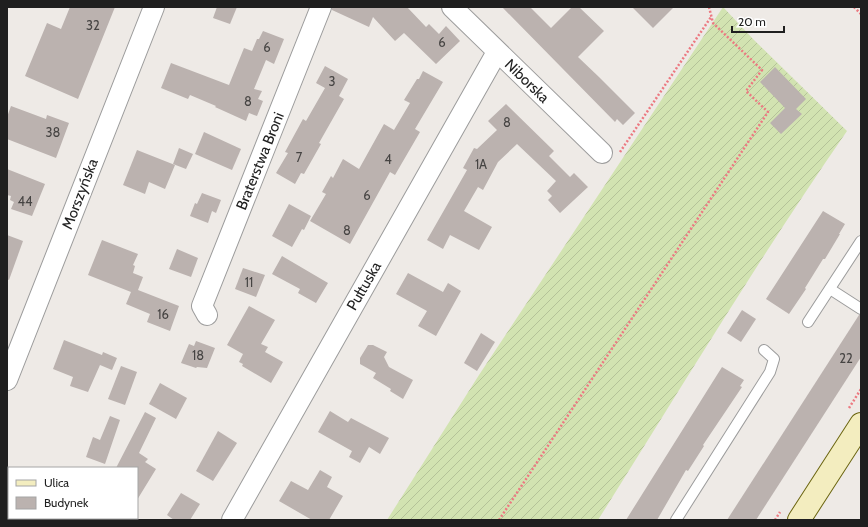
<svg xmlns="http://www.w3.org/2000/svg" width="868" height="527" font-family="Cabin,sans-serif">
  <style>
    .garden { fill: url(#garden-furrows) }
    .building { fill: #bbb2af }
    .lines { fill: none; stroke-linecap: round; stroke-linejoin: round }
    .lane-casing { stroke: #9c9c9c; stroke-width: 12 }
    .street-casing { stroke: #9c9c9c; stroke-width: 22 }
    .secondary-casing { stroke: #6b6510; stroke-width: 24 }
    .path { stroke: #ec7981; stroke-width: 2.5; stroke-dasharray: 2 2; stroke-linecap: butt }
    .lane { stroke: #fff; stroke-width: 10 }
    .street { stroke: #fff; stroke-width: 20 }
    .secondary { stroke: #f3edbf; stroke-width: 22 }
    .labels { text-anchor: middle; dominant-baseline: central; stroke-width: 3; stroke-linejoin: round; paint-order: stroke }
    .number-label { font-size: 13px; fill: #464443 }
    .street-label { font-size: 15px; fill: #1f1f1f; stroke: #fff }
  </style>
  <defs>
    <pattern id="garden-furrows" width="10" height="10" patternUnits="userSpaceOnUse"><rect width="10" height="10" fill="#d2e3b1"/><path d="M-1 1l2-2M0 10L10 0M9 11l2-2" fill="none" stroke="#b4c298"/></pattern>
  </defs>
  <rect width="100%" height="100%" fill="#eeeae6"/>
  <path class="garden" d="M 723,7 L 754,40 L 847,131 C 759,258 680,390 598,520 L 387,520 L 479,375 Z"/>
  <g class="building">
    <path d="M 70,7 L 115,7 L 78,99 L 25,76 L 47,23 L 61,29 Z"/>
    <path d="M 217,7 L 237,7 L 230,24 L 213,18 Z"/>
    <path d="M 332,7 L 407,7 L 426,27 L 429,24 L 439,34 L 446,26 L 460,41 L 436,64 L 404,33 L 395,41 L 373,17 L 369,27 L 332,10 Z"/>
    <path d="M 502,7 L 530,7 L 551,28 L 572,7 L 579,7 L 604,31 L 578,57 L 599,77 L 635,113 L 623,125 L 617,119 L 615,122 Z"/>
    <path d="M 632,7 L 674,7 L 653,28 Z"/>
    <path d="M 263,31 L 284,39 L 274,64 L 266,60 L 254,89 L 262,91 L 258,99 L 263,101 L 257,116 L 249,113 L 246,121 L 215,107 L 216,106 L 190,95 L 188,99 L 161,88 L 171,63 L 229,85 L 244,48 L 252,51 L 257,39 L 259,39 Z"/>
    <path d="M 325,66 L 348,79 L 339,96 L 344,99 L 319,143 L 321,144 L 304,174 L 301,173 L 295,184 L 276,173 L 288,153 L 285,152 L 303,119 L 306,121 L 325,88 L 316,83 Z"/>
    <path d="M 775,67 L 806,99 L 796,109 L 802,114 L 781,134 L 770,123 L 785,108 L 760,82 Z"/>
    <path d="M 423,71 L 443,82 L 415,129 L 420,132 L 395,175 L 390,172 L 350,244 L 310,221 L 326,194 L 322,192 L 331,176 L 333,178 L 343,159 L 359,169 L 384,124 L 394,130 L 410,103 L 404,100 L 417,79 L 419,79 Z"/>
    <path d="M 506,104 L 554,151 L 549,156 L 570,177 L 574,173 L 588,187 L 560,213 L 548,200 L 552,196 L 547,191 L 556,181 L 517,144 L 498,162 L 483,190 L 478,187 L 464,211 L 492,227 L 479,250 L 450,235 L 443,249 L 427,240 L 467,170 L 463,168 L 474,148 L 477,149 L 497,130 L 488,121 Z"/>
    <path d="M 11,106 L 46,119 L 47,115 L 69,123 L 56,158 L 7,139 L 7,117 Z"/>
    <path d="M 204,132 L 241,149 L 232,170 L 195,154 Z"/>
    <path d="M 179,148 L 193,154 L 186,169 L 173,164 Z"/>
    <path d="M 137,150 L 175,165 L 165,189 L 149,182 L 145,194 L 123,185 Z"/>
    <path d="M 7,169 L 45,184 L 32,216 L 11,209 L 14,202 L 10,200 L 11,196 L 7,195 Z"/>
    <path d="M 202,193 L 221,200 L 216,213 L 212,211 L 208,223 L 190,216 L 195,203 L 197,204 Z"/>
    <path d="M 289,204 L 311,216 L 304,230 L 302,229 L 292,247 L 272,236 Z"/>
    <path d="M 823,211 L 845,224 L 839,234 L 840,234 L 825,259 L 823,259 L 805,288 L 806,289 L 789,314 L 766,299 Z"/>
    <path d="M 7,235 L 23,241 L 9,280 L 7,279 Z"/>
    <path d="M 102,240 L 138,254 L 133,265 L 135,266 L 133,273 L 143,277 L 138,290 L 179,306 L 170,331 L 147,322 L 150,314 L 126,304 L 131,292 L 88,275 Z"/>
    <path d="M 177,249 L 198,258 L 191,277 L 169,269 Z"/>
    <path d="M 282,256 L 328,283 L 316,303 L 298,293 L 300,289 L 272,274 Z"/>
    <path d="M 243,268 L 265,275 L 256,297 L 235,289 Z"/>
    <path d="M 408,273 L 443,292 L 448,283 L 461,291 L 436,336 L 418,326 L 427,311 L 396,294 Z"/>
    <path d="M 249,306 L 275,320 L 261,344 L 268,347 L 265,352 L 283,362 L 271,383 L 242,366 L 243,364 L 239,362 L 243,354 L 227,345 Z"/>
    <path d="M 742,310 L 756,319 L 741,342 L 727,333 Z"/>
    <path d="M 859,315 L 861,315 L 861,357 L 756,520 L 727,520 Z"/>
    <path d="M 481,333 L 495,342 L 477,371 L 464,363 Z"/>
    <path d="M 64,340 L 102,355 L 103,352 L 117,358 L 112,370 L 100,365 L 88,392 L 70,386 L 73,377 L 53,369 Z"/>
    <path d="M 196,341 L 215,348 L 207,368 L 197,367 L 196,368 L 181,363 L 189,344 L 194,346 Z"/>
    <path d="M 368,345 L 373,345 L 387,352 L 384,357 L 389,367 L 413,380 L 403,399 L 390,391 L 391,389 L 373,378 L 376,373 L 360,364 L 360,358 Z"/>
    <path d="M 121,366 L 137,372 L 125,405 L 108,399 Z"/>
    <path d="M 722,367 L 744,380 L 740,386 L 742,387 L 703,445 L 704,446 L 688,471 L 686,470 L 657,520 L 626,520 Z"/>
    <path d="M 160,383 L 187,398 L 176,419 L 149,404 Z"/>
    <path d="M 330,411 L 348,422 L 351,418 L 389,438 L 380,454 L 369,447 L 360,463 L 349,457 L 352,451 L 318,432 Z"/>
    <path d="M 145,412 L 156,418 L 139,453 L 148,459 L 145,462 L 156,469 L 137,500 L 137,468 L 116,468 Z"/>
    <path d="M 110,416 L 120,420 L 105,464 L 86,457 L 93,437 L 100,440 Z"/>
    <path d="M 218,431 L 237,443 L 213,481 L 196,471 Z"/>
    <path d="M 320,470 L 332,477 L 327,487 L 343,496 L 329,520 L 312,520 L 279,501 L 291,481 L 308,490 Z"/>
    <path d="M 181,493 L 200,504 L 190,520 L 174,520 L 167,515 Z"/>
  </g>
  <g class="lines">
    <defs>
      <g id="lane">
        <path d="M 830,289 L 861,309"/>
        <path d="M 808,322 L 861,241"/>
        <path d="M 676,520 L 770,372 L 774,359 L 764,350"/>
      </g>
      <g id="street">
        <path d="M 452,7 L 602,153"/>
        <path d="M 207,315 L 202,306 L 321,7"/>
        <path d="M 7,380 L 154,7"/>
        <path d="M 7,509 L 9,510"/>
        <path d="M 23,518 L 26,520"/>
        <path d="M 232,520 L 497,52"/>
      </g>
      <path id="secondary" d="M 799,520 L 861,424"/>
    </defs>
    <use href="#lane" class="lane-casing"/>
    <use href="#street" class="street-casing"/>
    <use href="#secondary" class="secondary-casing"/>
    <g class="path">
      <path d="M 854,7 L 861,14"/>
      <path d="M 620,152 L 711,17"/>
      <path d="M 849,408 L 861,389"/>
      <path d="M 499,520 L 768,112 L 746,91 L 762,70 L 713,23 L 709,7"/>
      <path d="M 775,520 L 780,512"/>
    </g>
    <use href="#lane" class="lane"/>
    <use href="#street" class="street"/>
    <use href="#secondary" class="secondary"/>
  </g>
  <g class="labels">
    <g class="number-label">
      <text x="93" y="25">32</text>
      <text x="442" y="42">6</text>
      <text x="267" y="47">6</text>
      <text x="332" y="81">3</text>
      <text x="248" y="101">8</text>
      <text x="507" y="122">8</text>
      <text x="53" y="132">38</text>
      <text x="299" y="157">7</text>
      <text x="388" y="159">4</text>
      <text x="481" y="164">1A</text>
      <text x="367" y="195">6</text>
      <text x="25" y="201">44</text>
      <text x="347" y="230">8</text>
      <text x="249" y="282">11</text>
      <text x="163" y="314">16</text>
      <text x="198" y="355">18</text>
      <text x="846" y="358">22</text>
    </g>
    <g class="street-label">
      <text transform="translate(527 81) rotate(44)">Niborska</text>
      <text transform="translate(260 161) rotate(-68)">Braterstwa Broni</text>
      <text transform="translate(80 194) rotate(-69)">Morszyńska</text>
      <text transform="translate(364 286) rotate(-60)">Pułtuska</text>
    </g>
  </g>
  <rect width="868" height="527" fill="none" stroke="#1f1f1f" stroke-width="16"/>
  <rect x="8" y="467" width="130" height="52" fill="#ffffff" stroke="#a5a5a5"/>
  <rect x="16" y="480" width="20" height="6" fill="#f3edbf" stroke="#a5a5a5"/>
  <text x="44" y="487" font-size="12" fill="#1f1f1f">Ulica</text>
  <rect x="16" y="497" width="20" height="12" fill="#bbb2af" stroke="#a5a5a5"/>
  <text x="44" y="507" font-size="12" fill="#1f1f1f">Budynek</text>
  <path d="M732 26v6h52v-6" fill="none" stroke="#1f1f1f" stroke-width="2"/>
  <text x="738" y="26" font-size="12" fill="#1f1f1f" stroke="#ffffff" stroke-width="3" paint-order="stroke">20 m</text>
</svg>
